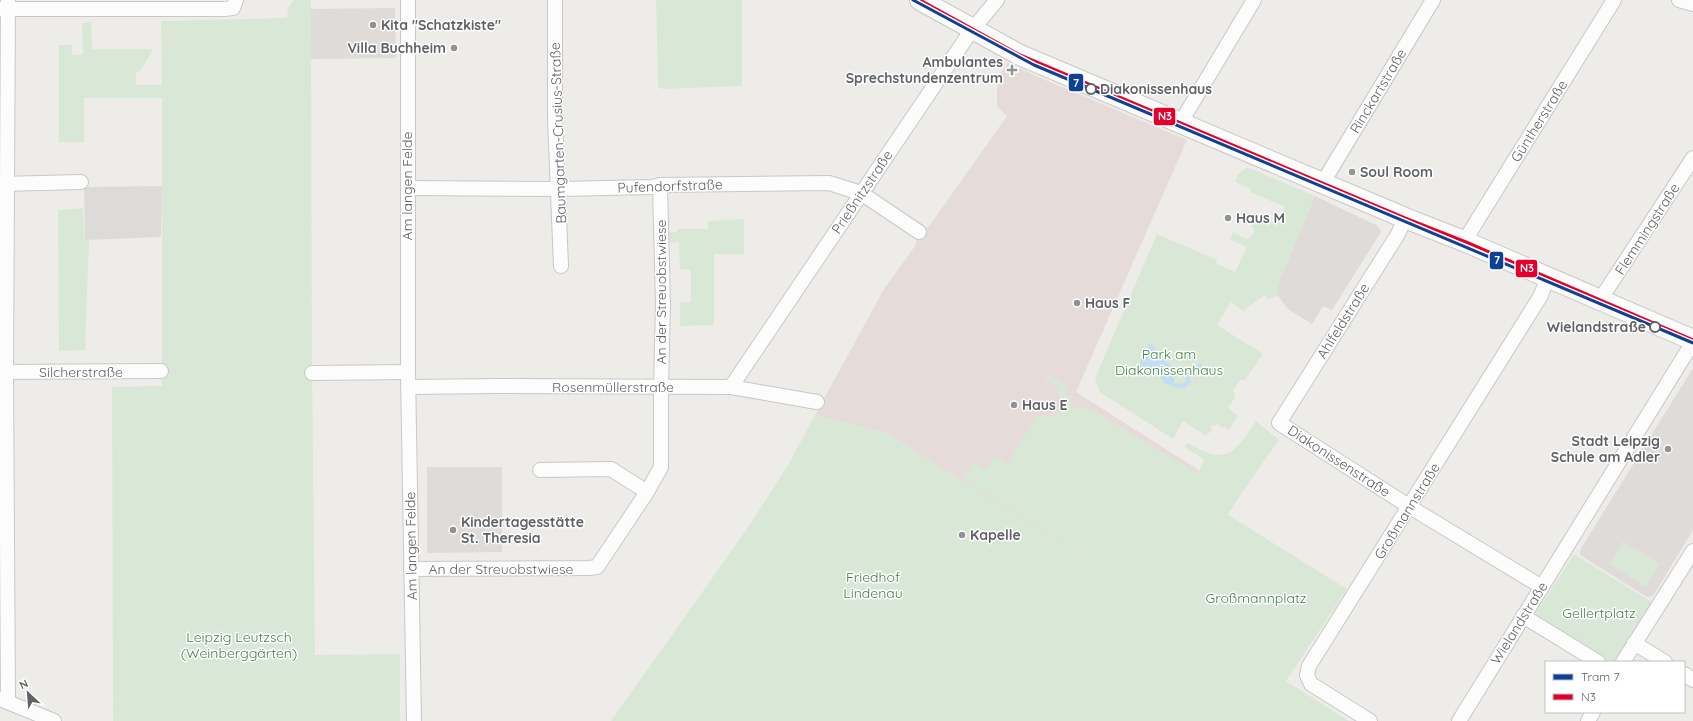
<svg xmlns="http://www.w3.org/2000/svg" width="1693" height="721" font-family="Quicksand,sans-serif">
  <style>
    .industrial { fill: #dddbd9 }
    .education { fill: #dedbd8 }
    .medical { fill: #e5dcda }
    .green { fill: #d9e8d6 }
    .water { fill: #c3def2 }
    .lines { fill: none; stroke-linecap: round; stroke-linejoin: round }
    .stream { stroke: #c3def2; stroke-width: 4 }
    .street-casing { stroke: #c8c8c8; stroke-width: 16 }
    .secondary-casing { stroke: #c8c8c8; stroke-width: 22 }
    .street { stroke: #fcfcfc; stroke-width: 14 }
    .secondary { stroke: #fcfcfc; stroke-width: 20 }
    .bus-1-casing { stroke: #fff; stroke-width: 6 }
    .bus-1 { stroke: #e4002b; stroke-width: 3 }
    .tram-1-casing { stroke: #fff; stroke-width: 6 }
    .tram-1 { stroke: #0e4094; stroke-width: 3 }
    .poi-dot { fill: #919294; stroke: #fff; stroke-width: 1.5 }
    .stop-dot { fill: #fff; stroke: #5f6266; stroke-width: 2 }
    .labels { text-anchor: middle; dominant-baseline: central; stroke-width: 3; stroke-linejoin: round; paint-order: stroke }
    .poi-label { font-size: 14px; font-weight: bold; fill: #5f6266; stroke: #fff; text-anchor: start }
    .stop-label { font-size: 14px; font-weight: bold; fill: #5f6266; stroke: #fff; text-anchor: start }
    .street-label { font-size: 14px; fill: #5f6266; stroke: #fff }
    .park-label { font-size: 14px; fill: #408343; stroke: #fff }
    .line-badge { stroke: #fff; stroke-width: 1.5 }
    .badge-label { font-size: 11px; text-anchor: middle; font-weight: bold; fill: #fff }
  </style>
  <rect width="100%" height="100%" fill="#eeece9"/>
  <path class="industrial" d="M 162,186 L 161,237 L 85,240 L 84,187 Z"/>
  <g class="education">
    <path d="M 395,8 L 396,58 L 311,59 L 311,9 Z"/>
    <path d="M 1315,196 L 1378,226 L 1381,232 L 1332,310 L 1323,306 L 1312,324 L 1288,309 L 1278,296 L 1278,284 Z"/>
    <path d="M 1693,368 L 1693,530 L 1653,596 L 1647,597 L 1580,555 L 1580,550 Z"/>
    <path d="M 427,467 L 502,467 L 502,552 L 427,553 Z"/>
  </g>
  <path class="medical" d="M 1008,62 L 1036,76 L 1187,140 L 1076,392 L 1194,467 L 1229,492 L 1243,490 L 1232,508 L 1199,551 L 1176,615 L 886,433 L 815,415 L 884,289 L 915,246 L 919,232 L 930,225 L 1007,116 L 997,106 L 997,80 Z"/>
  <g class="green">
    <path d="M 294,0 L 311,0 L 312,366 L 315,655 L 400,654 L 400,721 L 113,721 L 112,387 L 162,386 L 162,98 L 84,98 L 84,142 L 59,142 L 59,45 L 72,45 L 72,55 L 83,55 L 82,23 L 91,22 L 92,49 L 153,49 L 141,70 L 136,73 L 136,85 L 162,85 L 161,21 L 287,18 L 288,8 Z"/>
    <path d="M 656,0 L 742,0 L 742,86 L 663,89 L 658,87 Z"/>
    <path d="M 1247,167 L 1315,196 L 1278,284 L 1278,296 L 1268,299 L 1265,295 L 1243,311 L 1231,302 L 1217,325 L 1263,354 L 1245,380 L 1240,380 L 1233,390 L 1235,398 L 1228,408 L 1238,416 L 1229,430 L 1225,427 L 1220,427 L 1219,424 L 1211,426 L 1212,430 L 1206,436 L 1183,421 L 1173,439 L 1100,392 L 1095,378 L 1157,234 L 1217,260 L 1216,263 L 1235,272 L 1247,247 L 1230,240 L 1233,232 C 1242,236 1249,245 1254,231 L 1251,224 L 1238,221 L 1243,210 L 1277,224 L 1285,207 L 1250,192 L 1251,189 L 1235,182 L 1238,174 Z"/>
    <path d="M 83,208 L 85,240 L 89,240 L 85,350 L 59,351 L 58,210 Z"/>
    <path d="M 744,219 L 744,254 L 714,254 L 714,325 L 680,326 L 680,302 L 691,302 L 691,270 L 680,269 L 679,242 L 667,243 L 666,232 L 677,232 L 678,229 L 708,229 L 708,221 Z"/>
    <path d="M 1048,375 L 1068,387 L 1066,394 L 1072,398 L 1071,405 L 1073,407 L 1083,409 L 1086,406 L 1198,474 L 1204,459 L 1184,447 L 1188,443 C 1226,466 1234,454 1256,421 L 1279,440 L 1227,514 L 1347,589 L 1286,681 L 1349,721 L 611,721 L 749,526 L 788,465 L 815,415 L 886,433 L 1112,574 L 962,478 L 974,462 L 987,470 L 995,456 L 1007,464 L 1038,414 L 1042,417 L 1057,414 L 1066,407 L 1065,401 L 1059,397 L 1058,388 L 1045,379 Z"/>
    <path d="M 1623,541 L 1660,564 L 1646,587 L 1609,564 Z"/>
    <path d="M 1574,554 L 1655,604 L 1619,662 L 1609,662 L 1534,616 Z"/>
  </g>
  <path class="water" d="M 1152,344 L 1166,362 L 1178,371 L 1179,375 L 1174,378 L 1174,385 L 1165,384 L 1160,376 L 1142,367 L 1140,362 L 1147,353 L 1148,345 Z"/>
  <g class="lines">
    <path class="stream" d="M 1174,385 L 1184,386 L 1189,381 L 1188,378 L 1200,365"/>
    <defs>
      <g id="street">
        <path d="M 8,0 L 6,372 L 8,702"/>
        <path d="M 408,0 L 408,372 L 414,721"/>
        <path d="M 555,0 L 555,118 L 561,266"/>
        <path d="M 1679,0 L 1693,4"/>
        <path d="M 0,9 L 224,9 L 233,8 L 236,0"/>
        <path d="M 1181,122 L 1254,0"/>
        <path d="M 1324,183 L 1328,174 L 1433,0"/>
        <path d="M 0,184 L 81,182"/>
        <path d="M 408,188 L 559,189 L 652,187 L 660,185 L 829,183 L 861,193 L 919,232"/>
        <path d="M 1405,218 L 1398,234 L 1279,423 L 1410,507 L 1542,587"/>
        <path d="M 1466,242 L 1470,232 L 1614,0"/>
        <path d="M 1600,300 L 1693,158"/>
        <path d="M 0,372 L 161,371"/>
        <path d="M 312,373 L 408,372"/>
        <path d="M 408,387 L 498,386 L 731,387 L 817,402"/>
        <path d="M 731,387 L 971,31 L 997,0"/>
        <path d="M 540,470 L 611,469 L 647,492"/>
        <path d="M 411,569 L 589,568 L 597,567 L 647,492 L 661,467 L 661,388 L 663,304 L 660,185"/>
        <path d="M 1523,616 L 1598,662"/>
        <path d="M 1634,643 L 1665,662"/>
        <path d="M 1623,662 L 1693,551"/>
        <path d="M 1684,674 L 1693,680"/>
        <path d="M 0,699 L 54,721"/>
        <path d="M 1370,721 L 1311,684 L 1307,675 L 1309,666 L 1540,297 L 1548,278"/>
        <path d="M 1459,721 L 1693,342"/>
        <path d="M 1588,721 L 1593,712"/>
      </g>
      <path id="secondary" d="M 920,0 L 1020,55 L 1405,218 L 1466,242 L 1693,340"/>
    </defs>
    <use href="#street" class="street-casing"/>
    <use href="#secondary" class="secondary-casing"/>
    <use href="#street" class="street"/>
    <use href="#secondary" class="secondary"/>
    <defs>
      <path id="bus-1" d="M 920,0 L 1020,55 L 1405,218 L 1466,242 L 1693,340"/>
    </defs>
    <use href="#bus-1" class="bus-1-casing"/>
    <use href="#bus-1" class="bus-1"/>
    <defs>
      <path id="tram-1" d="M 913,0 L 1034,65 L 1693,343"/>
    </defs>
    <use href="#tram-1" class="tram-1-casing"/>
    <use href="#tram-1" class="tram-1"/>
  </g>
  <g class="poi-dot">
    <circle cx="373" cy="25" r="4"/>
    <circle cx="454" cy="48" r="4"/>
    <path d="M1010 64h4v4h4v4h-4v4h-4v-4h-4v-4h4z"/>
    <circle cx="1352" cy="172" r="4"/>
    <circle cx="1228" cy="218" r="4"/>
    <circle cx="1077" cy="303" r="4"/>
    <circle cx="1014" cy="405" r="4"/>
    <circle cx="1668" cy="449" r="4"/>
    <circle cx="453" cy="530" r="4"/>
    <circle cx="962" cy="535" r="4"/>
  </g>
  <g class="stop-dot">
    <circle cx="1091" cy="89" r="5"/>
    <circle cx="1655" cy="327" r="5"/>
  </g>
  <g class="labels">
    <g class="poi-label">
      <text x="381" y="25">Kita "Schatzkiste"</text>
      <text x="446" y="48" text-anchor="end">Villa Buchheim</text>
      <text x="1003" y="62" text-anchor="end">Ambulantes<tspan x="1003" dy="16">Sprechstundenzentrum</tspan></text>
      <text x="1360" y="172">Soul Room</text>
      <text x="1236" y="218">Haus M</text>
      <text x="1085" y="303">Haus F</text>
      <text x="1022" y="405">Haus E</text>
      <text x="1660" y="441" text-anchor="end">Stadt Leipzig<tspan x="1660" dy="16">Schule am Adler</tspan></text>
      <text x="461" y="522">Kindertagesstätte<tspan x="461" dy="16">St. Theresia</tspan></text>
      <text x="970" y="535">Kapelle</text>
    </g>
    <g class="stop-label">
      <text x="1100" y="89">Diakonissenhaus</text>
      <text x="1646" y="327" text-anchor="end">Wielandstraße</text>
    </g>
    <g class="street-label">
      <text transform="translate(1378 91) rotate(-59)">Rinckartstraße</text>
      <text transform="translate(1539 121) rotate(-58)">Güntherstraße</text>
      <text transform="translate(558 133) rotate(-92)">Baumgarten-Crusius-Straße</text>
      <text transform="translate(407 186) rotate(-90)">Am langen Felde</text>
      <text transform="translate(670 186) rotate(-2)">Pufendorfstraße</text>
      <text transform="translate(862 192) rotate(-56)">Prießnitzstraße</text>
      <text transform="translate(1647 229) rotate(-57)">Flemmingstraße</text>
      <text transform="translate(661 292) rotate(-90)">An der Streuobstwiese</text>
      <text transform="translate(1343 321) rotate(-58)">Ahlfeldstraße</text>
      <text x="81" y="372">Silcherstraße</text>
      <text x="613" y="387">Rosenmüllerstraße</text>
      <text transform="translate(1339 461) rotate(33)">Diakonissenstraße</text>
      <text transform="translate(1407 511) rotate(-58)">Großmannstraße</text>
      <text transform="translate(411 546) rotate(-91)">Am langen Felde</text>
      <text x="501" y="569">An der Streuobstwiese</text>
      <text transform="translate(1519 623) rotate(-58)">Wielandstraße</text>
    </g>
    <g class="park-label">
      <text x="1169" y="354">Park am<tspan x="1169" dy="16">Diakonissenhaus</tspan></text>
      <text x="873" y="577">Friedhof<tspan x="873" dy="16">Lindenau</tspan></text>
      <text x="1256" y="598">Großmannplatz</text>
      <text x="1599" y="613">Gellertplatz</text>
      <text x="239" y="637">Leipzig Leutzsch<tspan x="239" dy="16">(Weinberggärten)</tspan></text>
    </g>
  </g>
  <g class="line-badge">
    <rect x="1068" y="73" width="16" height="19" rx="4" fill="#0e4094"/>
    <rect x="1153" y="107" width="23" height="19" rx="4" fill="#e4002b"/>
    <rect x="1489" y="251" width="15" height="19" rx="4" fill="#0e4094"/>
    <rect x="1515" y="259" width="23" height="19" rx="4" fill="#e4002b"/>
  </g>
  <g class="badge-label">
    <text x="1076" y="87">7</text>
    <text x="1165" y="120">N3</text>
    <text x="1497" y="264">7</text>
    <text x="1527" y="272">N3</text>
  </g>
  <rect x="1545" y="661" width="140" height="52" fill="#ffffff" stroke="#bfc0c2"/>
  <rect x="1553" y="674" width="20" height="6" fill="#0e4094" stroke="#bfc0c2"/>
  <text x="1581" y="681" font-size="12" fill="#5f6266">Tram 7</text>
  <rect x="1553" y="694" width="20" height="6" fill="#e4002b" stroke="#bfc0c2"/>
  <text x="1581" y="701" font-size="12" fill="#5f6266">N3</text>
  <g transform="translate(28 693) rotate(334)" stroke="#ffffff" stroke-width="3" paint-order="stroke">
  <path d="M0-3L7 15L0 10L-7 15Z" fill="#5f6266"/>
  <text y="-6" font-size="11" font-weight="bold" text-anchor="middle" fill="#5f6266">N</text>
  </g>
</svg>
